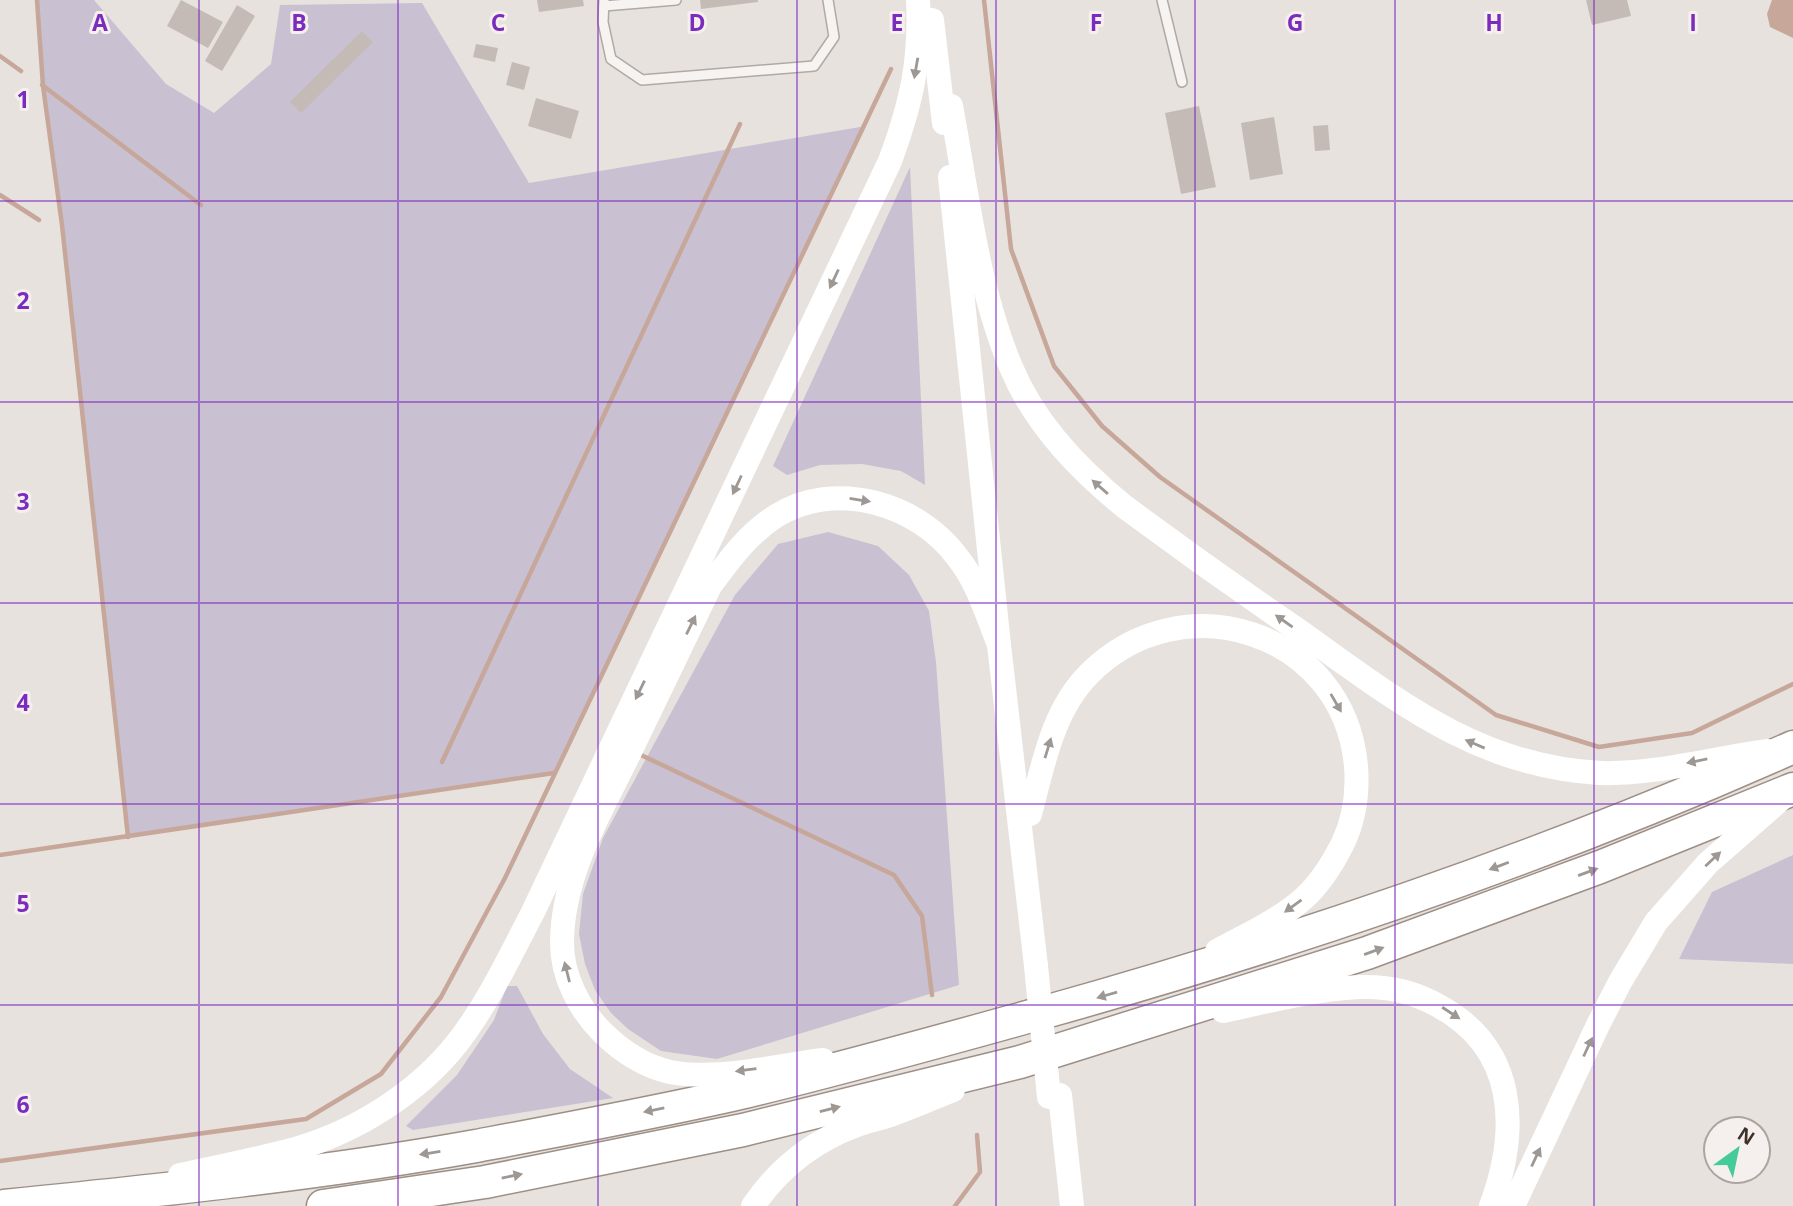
<svg xmlns="http://www.w3.org/2000/svg" width="1793" height="1206" font-family="'Open Sans',sans-serif">
  <style>
    .green { fill: #c9c0d1 }
    .water { fill: #c7a79a }
    .lines { fill: none; stroke-linecap: round; stroke-linejoin: round }
    .stream { stroke: #c7a79a; stroke-width: 4.5 }
    .building { fill: #c4bbb6 }
    .lane-casing { stroke: #b1a9a4; stroke-width: 12 }
    .highway-casing { stroke: #9e8f86; stroke-width: 35 }
    .lane { stroke: #f6f3f1; stroke-width: 9 }
    .secondary { stroke: #fff; stroke-width: 24 }
    .highway { stroke: #fff; stroke-width: 32 }
    .secondary-bridge { stroke: #fff; stroke-width: 24 }
    .oneway { fill: #9e9894 }
    .grid { fill: none; stroke: #7b2cbf; stroke-width: 2; stroke-opacity: 0.55 }
    .grid-label { font-size: 23px; text-anchor: middle; font-weight: bold; fill: #7b2cbf; stroke: #f5f0ee; stroke-width: 6; stroke-linejoin: round; paint-order: stroke }
  </style>
  <rect width="100%" height="100%" fill="#e7e2de"/>
  <g class="green">
    <path d="M 37,0 L 94,0 L 166,84 L 214,113 L 271,64 L 280,5 L 422,3 L 529,183 L 866,126 L 555,772 L 128,837 L 62,225 L 43,86 Z"/>
    <path d="M 910,167 L 925,485 L 901,471 L 862,464 L 820,465 L 787,475 L 773,466 Z"/>
    <path d="M 828,532 L 878,546 L 909,575 L 929,611 L 936,662 L 959,985 L 717,1059 L 661,1051 L 628,1029 L 611,1013 L 595,990 L 585,964 L 579,934 L 583,894 L 603,838 L 735,595 L 778,544 Z"/>
    <path d="M 1793,855 L 1793,964 L 1679,959 L 1712,892 Z"/>
    <path d="M 507,986 L 517,986 L 543,1034 L 570,1069 L 613,1098 L 413,1130 L 406,1126 L 457,1075 L 494,1020 Z"/>
  </g>
  <path class="water" d="M 1772,0 L 1793,0 L 1793,38 L 1770,27 L 1767,14 Z"/>
  <g class="lines">
    <g class="stream">
      <path d="M 37,0 L 43,86 L 62,225 L 128,837"/>
      <path d="M 984,0 L 1011,249 L 1054,366 L 1102,426 L 1160,477 L 1496,715 L 1599,747 L 1692,733 L 1793,684"/>
      <path d="M 0,56 L 21,71"/>
      <path d="M 42,85 L 201,205"/>
      <path d="M 0,195 L 39,220"/>
      <path d="M 641,755 L 894,875 L 922,916 L 932,995"/>
      <path d="M 442,762 L 740,124"/>
      <path d="M 0,855 L 554,773"/>
      <path d="M 0,1161 L 306,1119 L 381,1074 L 441,997 L 505,878 L 891,69"/>
      <path d="M 955,1206 L 980,1172 L 977,1135"/>
    </g>
  </g>
  <g class="building">
    <path d="M 181,0 L 223,22 L 208,48 L 167,26 Z"/>
    <path d="M 537,0 L 583,0 L 584,6 L 539,12 Z"/>
    <path d="M 700,0 L 758,0 L 758,2 L 701,9 Z"/>
    <path d="M 1586,0 L 1627,0 L 1631,16 L 1592,25 Z"/>
    <path d="M 237,5 L 255,16 L 222,71 L 205,61 Z"/>
    <path d="M 362,31 L 373,42 L 301,113 L 290,102 Z"/>
    <path d="M 476,44 L 498,48 L 495,62 L 473,57 Z"/>
    <path d="M 512,62 L 530,67 L 524,90 L 506,85 Z"/>
    <path d="M 536,98 L 579,111 L 571,139 L 528,126 Z"/>
    <path d="M 1199,106 L 1216,187 L 1181,194 L 1165,113 Z"/>
    <path d="M 1274,117 L 1283,174 L 1250,180 L 1241,123 Z"/>
    <path d="M 1328,125 L 1330,150 L 1315,151 L 1313,126 Z"/>
  </g>
  <g class="lines">
    <defs>
      <g id="lane">
        <path d="M 604,0 L 603,22 L 611,59 L 642,80 L 814,66 L 834,37 L 828,0"/>
        <path d="M 1162,0 L 1182,82"/>
        <path d="M 604,6 L 676,0"/>
      </g>
      <g id="highway">
        <path d="M 4,1206 C 162,1190 320,1174 476,1146 C 561,1130 647,1114 732,1095 C 834,1071 937,1042 1038,1014 C 1296,942 1549,856 1793,747"/>
        <path d="M 323,1206 L 485,1182 L 743,1130 L 1020,1062 L 1367,953 L 1600,867 L 1793,789"/>
      </g>
    </defs>
    <use href="#lane" class="lane-casing"/>
    <use href="#highway" class="highway-casing"/>
    <use href="#lane" class="lane"/>
    <g class="secondary">
      <path d="M 932,20 L 944,123"/>
      <path d="M 951,106 C 967,191 977,287 1011,367 C 1034,423 1079,470 1125,507 C 1183,550 1242,592 1302,633 C 1396,700 1479,767 1600,773 C 1653,775 1714,758 1768,751"/>
      <path d="M 950,177 L 999,645 L 1036,966"/>
      <path d="M 1030,814 C 1043,766 1052,711 1089,674 C 1182,580 1344,632 1356,766 C 1358,793 1355,818 1343,843 C 1333,863 1320,884 1303,899 C 1278,921 1246,935 1217,951"/>
      <path d="M 1223,1011 C 1267,1002 1314,989 1360,987 C 1387,986 1414,992 1437,1005 C 1518,1048 1519,1130 1491,1206"/>
      <path d="M 823,1060 C 777,1066 715,1081 670,1072 C 644,1066 621,1051 602,1032 C 579,1009 562,976 562,943 C 562,875 600,813 629,754 C 656,698 683,642 710,586 C 729,560 748,534 776,516 C 835,479 918,503 958,558 C 978,583 987,615 999,645"/>
      <path d="M 1060,1095 L 1072,1206"/>
      <path d="M 180,1175 C 218,1167 257,1159 295,1149 C 356,1132 419,1092 458,1042 C 488,1003 510,956 533,912 L 890,161 C 911,104 921,62 918,0"/>
      <path d="M 753,1206 C 779,1168 813,1141 857,1125 C 869,1121 881,1118 893,1114 C 913,1107 933,1098 953,1090"/>
      <path d="M 1513,1206 L 1598,1025 L 1620,982 L 1656,922 L 1708,863 L 1780,800"/>
    </g>
    <use href="#highway" class="highway"/>
    <path class="secondary-bridge" d="M 1036,966 L 1049,1097"/>
  </g>
  <defs><path id="oneway-solid" d="M-6-.8H1V-3.2L6.5 0L1 3.2V.8H-6Z" transform="scale(1.75)"/></defs>
  <g class="oneway">
    <use href="#oneway-solid" transform="translate(916 68) rotate(100)"/>
    <use href="#oneway-solid" transform="translate(834 279) rotate(115)"/>
    <use href="#oneway-solid" transform="translate(737 485) rotate(115)"/>
    <use href="#oneway-solid" transform="translate(1100 487) rotate(-139)"/>
    <use href="#oneway-solid" transform="translate(860 500) rotate(9)"/>
    <use href="#oneway-solid" transform="translate(1284 621) rotate(-145)"/>
    <use href="#oneway-solid" transform="translate(691 625) rotate(-64)"/>
    <use href="#oneway-solid" transform="translate(640 690) rotate(116)"/>
    <use href="#oneway-solid" transform="translate(1336 703) rotate(60)"/>
    <use href="#oneway-solid" transform="translate(1475 744) rotate(-157)"/>
    <use href="#oneway-solid" transform="translate(1048 748) rotate(-73)"/>
    <use href="#oneway-solid" transform="translate(1697 761) rotate(169)"/>
    <use href="#oneway-solid" transform="translate(1713 859) rotate(-43)"/>
    <use href="#oneway-solid" transform="translate(1499 866) rotate(159)"/>
    <use href="#oneway-solid" transform="translate(1588 872) rotate(-20)"/>
    <use href="#oneway-solid" transform="translate(1293 906) rotate(144)"/>
    <use href="#oneway-solid" transform="translate(1374 951) rotate(-20)"/>
    <use href="#oneway-solid" transform="translate(567 972) rotate(-104)"/>
    <use href="#oneway-solid" transform="translate(1107 995) rotate(164)"/>
    <use href="#oneway-solid" transform="translate(1451 1013) rotate(33)"/>
    <use href="#oneway-solid" transform="translate(1588 1047) rotate(-65)"/>
    <use href="#oneway-solid" transform="translate(746 1070) rotate(173)"/>
    <use href="#oneway-solid" transform="translate(830 1109) rotate(-14)"/>
    <use href="#oneway-solid" transform="translate(654 1110) rotate(169)"/>
    <use href="#oneway-solid" transform="translate(430 1153) rotate(171)"/>
    <use href="#oneway-solid" transform="translate(1536 1157) rotate(-65)"/>
    <use href="#oneway-solid" transform="translate(512 1176) rotate(-11)"/>
  </g>
  <path class="grid" d="M 199,0 L 199,1206M 398,0 L 398,1206M 598,0 L 598,1206M 797,0 L 797,1206M 996,0 L 996,1206M 1195,0 L 1195,1206M 1395,0 L 1395,1206M 1594,0 L 1594,1206M 0,201 L 1793,201M 0,402 L 1793,402M 0,603 L 1793,603M 0,804 L 1793,804M 0,1005 L 1793,1005"/>
  <g class="grid-label">
    <text x="100" y="31">A</text>
    <text x="299" y="31">B</text>
    <text x="498" y="31">C</text>
    <text x="697" y="31">D</text>
    <text x="897" y="31">E</text>
    <text x="1096" y="31">F</text>
    <text x="1295" y="31">G</text>
    <text x="1494" y="31">H</text>
    <text x="1693" y="31">I</text>
    <text x="23" y="108">1</text>
    <text x="23" y="309">2</text>
    <text x="23" y="510">3</text>
    <text x="23" y="711">4</text>
    <text x="23" y="912">5</text>
    <text x="23" y="1113">6</text>
  </g>
  <g transform="translate(1737 1150) rotate(33)"><circle r="33" fill="#f5f0ee" stroke="#aca49f" stroke-width="2"/>
  <path d="M0-5L12 26L0 18L-12 26Z" fill="#45cb99"/>
  <text y="-10" font-size="19" font-weight="bold" text-anchor="middle" fill="#3e3128">N</text>
  </g>
</svg>
